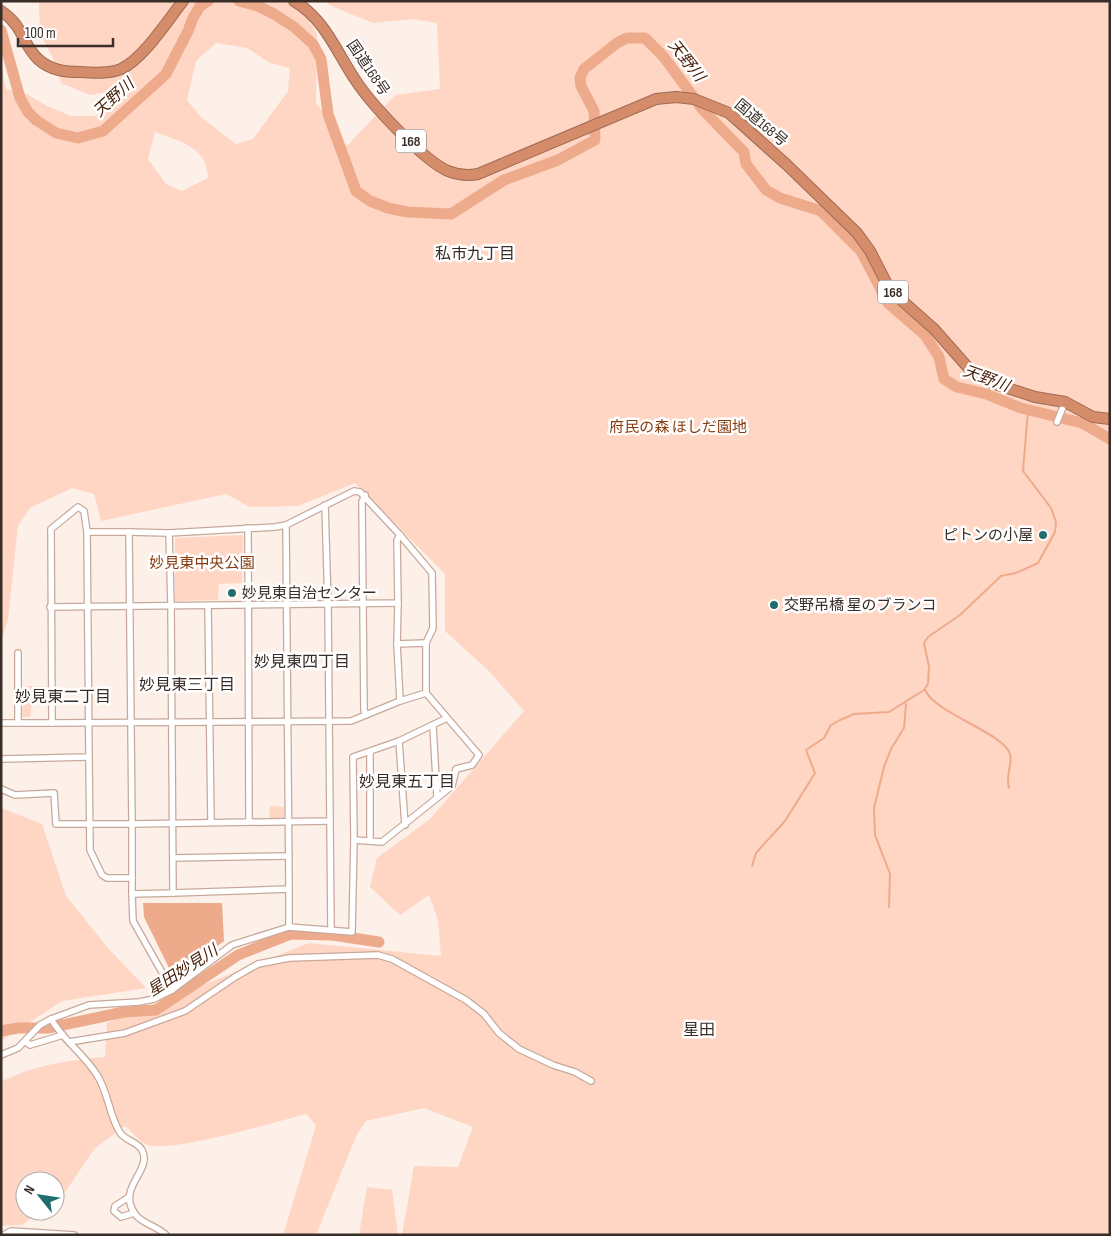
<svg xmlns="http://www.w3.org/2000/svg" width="1111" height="1236" font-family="'Sofia Sans Condensed','Noto Sans JP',sans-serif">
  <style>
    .green { fill: #ffd5c3; fill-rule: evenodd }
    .water { fill: #edab8c }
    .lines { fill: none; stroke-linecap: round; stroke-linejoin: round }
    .stream { stroke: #edab8c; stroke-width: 2 }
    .river { stroke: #edab8c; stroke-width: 11 }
    .street-casing { stroke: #c7a89a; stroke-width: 8 }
    .highway-casing { stroke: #9e6b53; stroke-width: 12 }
    .street { stroke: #fff; stroke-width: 5.5 }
    .highway { stroke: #d58c6a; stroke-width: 10 }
    .poi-dot { fill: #216d6e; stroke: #fff; stroke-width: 2 }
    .labels { text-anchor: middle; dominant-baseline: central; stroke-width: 5; stroke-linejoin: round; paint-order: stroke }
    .shield { fill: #fff; stroke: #746c68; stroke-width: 1 }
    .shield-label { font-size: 14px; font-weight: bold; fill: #392d27 }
    .street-label { font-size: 15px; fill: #392d27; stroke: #fff }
    .park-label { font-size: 15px; fill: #873a0b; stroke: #fff }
    .poi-label { font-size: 15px; fill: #392d27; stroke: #fff; text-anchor: start }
    .water-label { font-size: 16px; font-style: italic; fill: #481e08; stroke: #fff }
    .neighbourhood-label { font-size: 16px; fill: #392d27; stroke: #fff }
  </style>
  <rect width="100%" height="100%" fill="#fdf0e9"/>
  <g class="green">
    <path d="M 39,1 L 297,1 L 317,34 L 316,103 L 347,146 L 395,95 L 440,89 L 437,23 L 412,19 L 373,23 L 329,5 L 327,1 L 1110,1 L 1110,1235 L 402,1235 L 414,1166 L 458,1167 L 473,1127 L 424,1108 L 366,1121 L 356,1136 L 316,1235 L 283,1235 L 316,1125 L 306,1114 C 278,1121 167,1155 145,1144 C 138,1140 131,1131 125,1126 L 95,1148 L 63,1195 L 55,1201 L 55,1181 L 25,1181 L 25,1211 L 41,1211 L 22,1225 L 1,1226 L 1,1082 C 33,1065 70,1060 105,1057 L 107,1023 L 309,943 L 441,956 L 438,920 L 429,895 L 400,915 L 370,887 L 377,858 L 429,820 L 524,711 L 488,670 L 445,631 L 445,574 L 355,483 L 298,506 L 250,507 L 226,494 L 101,521 L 94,494 L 72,488 L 30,508 L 18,526 L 8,619 L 1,642 L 1,65 L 6,89 L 25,93 L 47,106 L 71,116 L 96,116 L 116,90 L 90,95 L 61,83 L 53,58 L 40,34 ZM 216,43 L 247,48 L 270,63 L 290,68 L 288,91 L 253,139 L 236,144 L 201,117 L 187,100 L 196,61 ZM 155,132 C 179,141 208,147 208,178 L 182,191 L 166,184 L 148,159 Z"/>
    <path d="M 243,535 L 242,583 L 219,584 L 218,600 L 175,601 L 175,538 Z"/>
    <path d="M 24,686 L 46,686 L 47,701 L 32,702 L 30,717 L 22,717 Z"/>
    <path d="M 270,806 L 284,807 L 284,819 L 269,819 Z"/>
    <path d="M 1,808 L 42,824 L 66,896 L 108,948 L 146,988 L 62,1001 L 1,1041 Z"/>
    <path d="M 367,1187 L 392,1190 L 398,1235 L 359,1235 Z"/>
  </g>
  <path class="water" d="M 143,903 L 222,903 L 224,941 L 185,971 L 180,961 L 169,968 L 144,917 Z"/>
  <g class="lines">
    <g class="stream">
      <path d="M 925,690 C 936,714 1004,733 1010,754 C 1013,765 1005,775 1009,788"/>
      <path d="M 752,866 L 756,853 L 785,821 L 815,773 L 806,750 L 824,738 L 831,725 L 840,720 L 854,714 L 889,712 L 924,690 L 928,684 L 929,667 L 924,643 L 928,637 L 960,615 L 1001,576 L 1016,573 L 1038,563 L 1055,532 L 1056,522 L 1051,508 L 1023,471 L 1028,410"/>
      <path d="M 889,907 L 890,874 L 875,835 L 874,808 L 884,767 L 891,749 L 904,728 L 906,704"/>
    </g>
    <g class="river">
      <path d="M 239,1 L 258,6 L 274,14 L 294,27 L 313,44 L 321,59 L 328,114 L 356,191 L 370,201 L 388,208 L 407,212 L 451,214 L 504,180 L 558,160 L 595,140 L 594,111 L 581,86 L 580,78 L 584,69 L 617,43 L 627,38 L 645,38 L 663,56 L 703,110 L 744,152 L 746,164 L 766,190 L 780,198 L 821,211 L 861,251 L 888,303 L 925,335 L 939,357 L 944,379 L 957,387 L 986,394 L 1021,408 L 1082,423 L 1110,439"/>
      <path d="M 1,30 L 20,98 L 28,112 L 36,120 L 56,133 L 78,138 L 103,131 L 166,74 L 188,31 L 193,18 L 200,6 L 208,1"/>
      <path d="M 1,1031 L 18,1028 L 48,1028 L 124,1012 L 156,1010 L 238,955 L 291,934 L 332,935 L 379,942"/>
    </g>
    <defs>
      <g id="street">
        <path d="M 1057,422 L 1065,402"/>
        <path d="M 365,495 L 362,502 L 364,710 L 366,715"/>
        <path d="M 286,525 L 289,889"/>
        <path d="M 248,528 L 249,821"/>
        <path d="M 398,603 L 397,644 L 426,643"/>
        <path d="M 208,606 L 211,821"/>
        <path d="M 50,607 L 398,603 L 397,540 L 400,535 L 360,492 L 354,491 L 286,525 L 275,527 L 169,533 L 129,532"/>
        <path d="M 397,644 L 400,701 L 426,693"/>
        <path d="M 18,722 L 18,653"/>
        <path d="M 1,723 L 52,723 L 51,529 L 78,507 L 84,511 L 87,532 L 129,532 L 132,824 L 330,821 L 328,605 L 325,505"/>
        <path d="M 52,723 L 351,721 L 400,701"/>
        <path d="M 433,726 L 437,797"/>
        <path d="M 399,741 L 405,825"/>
        <path d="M 1,759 L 89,757 L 87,532"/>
        <path d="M 1,789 L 15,795 L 54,793 L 56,824 L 132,824 L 132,878 L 107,878 L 102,875 L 90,850 L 89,757"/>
        <path d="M 330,821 L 331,930"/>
        <path d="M 354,840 L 353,757 L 399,741 L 447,718"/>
        <path d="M 370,841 L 370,752"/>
        <path d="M 173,858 L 289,856"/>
        <path d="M 132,878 L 132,894 L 173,893 L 171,605 L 169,533"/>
        <path d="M 173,893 L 289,889 L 289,927 L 352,932 L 354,840 L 382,842 L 452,786 L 456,769 L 472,765 L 479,755 L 426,693 L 426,643 L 433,628 L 432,573 L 400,535"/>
        <path d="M 132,894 L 133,921 L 172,990"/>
        <path d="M 51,1019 C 63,1040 84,1054 97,1075 C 108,1092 109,1114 119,1131 C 124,1141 137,1141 142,1150 C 153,1171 116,1187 135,1214 C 142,1224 157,1226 166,1235"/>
        <path d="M 26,1042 L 30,1045 L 63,1035"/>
        <path d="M 69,1042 L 125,1033 L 185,1011 L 235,977 L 258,964 L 289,958 L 378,955 L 392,959 L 466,1000 L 484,1014 L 499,1033 L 519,1049 L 553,1065 L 575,1072 L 591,1081"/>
        <path d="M 1,1055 L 18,1048 L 40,1025 L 51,1019 L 89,1005 L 139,1002 L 154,999 L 172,990 L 232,945 L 289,927"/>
        <path d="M 129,1197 L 115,1206 L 114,1211 L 121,1217 L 134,1213"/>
        <path d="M 4,1235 L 11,1231 L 74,1235"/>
      </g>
      <g id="highway">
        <path d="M 294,1 C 325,19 337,53 356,81 C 371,104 424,161 448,171 C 458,175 468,176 478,174 L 656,99 L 676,97 L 694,99 L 729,113 L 787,165 L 857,233 L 870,251 L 890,290 L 934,329 L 972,372 L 992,383 L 1035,397 L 1065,402 L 1093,417 L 1110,419"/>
        <path d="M 1,11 C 24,26 22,44 38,59 C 50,70 64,72 80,72 C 93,73 109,74 121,69 C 143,59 168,20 183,1"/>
      </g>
    </defs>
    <use href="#street" class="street-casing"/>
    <use href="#highway" class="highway-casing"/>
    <use href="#street" class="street"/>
    <use href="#highway" class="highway"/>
  </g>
  <g class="poi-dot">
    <circle cx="1043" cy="535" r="5"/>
    <circle cx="232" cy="593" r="5"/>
    <circle cx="774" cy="605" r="5"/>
  </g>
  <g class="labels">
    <g class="shield">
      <rect x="396" y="129.5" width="30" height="23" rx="4"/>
      <rect x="878" y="280.5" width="30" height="23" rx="4"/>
    </g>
    <g class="shield-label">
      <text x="411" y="141">168</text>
      <text x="893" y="292">168</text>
    </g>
    <g class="street-label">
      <text transform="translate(368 68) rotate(56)">国道168号</text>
      <text transform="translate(761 123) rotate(40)">国道168号</text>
    </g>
    <g class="park-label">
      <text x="678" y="427">府民の森 ほしだ園地</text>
      <text x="202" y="563">妙見東中央公園</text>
    </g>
    <g class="poi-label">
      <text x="1033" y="535" text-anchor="end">ピトンの小屋</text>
      <text x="242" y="593">妙見東自治センター</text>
      <text x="784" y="605">交野吊橋 星のブランコ</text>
    </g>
    <g class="water-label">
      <text transform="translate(686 61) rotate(52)">天野川</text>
      <text transform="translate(114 98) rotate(-42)">天野川</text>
      <text transform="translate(986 379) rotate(20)">天野川</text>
      <text transform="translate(183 971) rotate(-33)">星田妙見川</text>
    </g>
    <g class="neighbourhood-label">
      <text x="475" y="254">私市九丁目</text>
      <text x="302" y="662">妙見東四丁目</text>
      <text x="187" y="685">妙見東三丁目</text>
      <text x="63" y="697">妙見東二丁目</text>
      <text x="407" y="782">妙見東五丁目</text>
      <text x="699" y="1030">星田</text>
    </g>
  </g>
  <rect width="1111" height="1236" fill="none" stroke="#392d27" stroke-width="5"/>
  <g transform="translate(40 1196) rotate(300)"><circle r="24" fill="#ffffff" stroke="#b0aba9"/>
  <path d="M0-4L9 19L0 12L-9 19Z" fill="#216d6e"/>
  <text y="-8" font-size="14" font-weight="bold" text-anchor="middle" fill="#392d27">N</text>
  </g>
  <path d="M18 38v8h95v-8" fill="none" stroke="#392d27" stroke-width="2.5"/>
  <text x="25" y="38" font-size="15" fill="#392d27" stroke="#ffffff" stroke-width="4" paint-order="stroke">100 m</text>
</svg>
